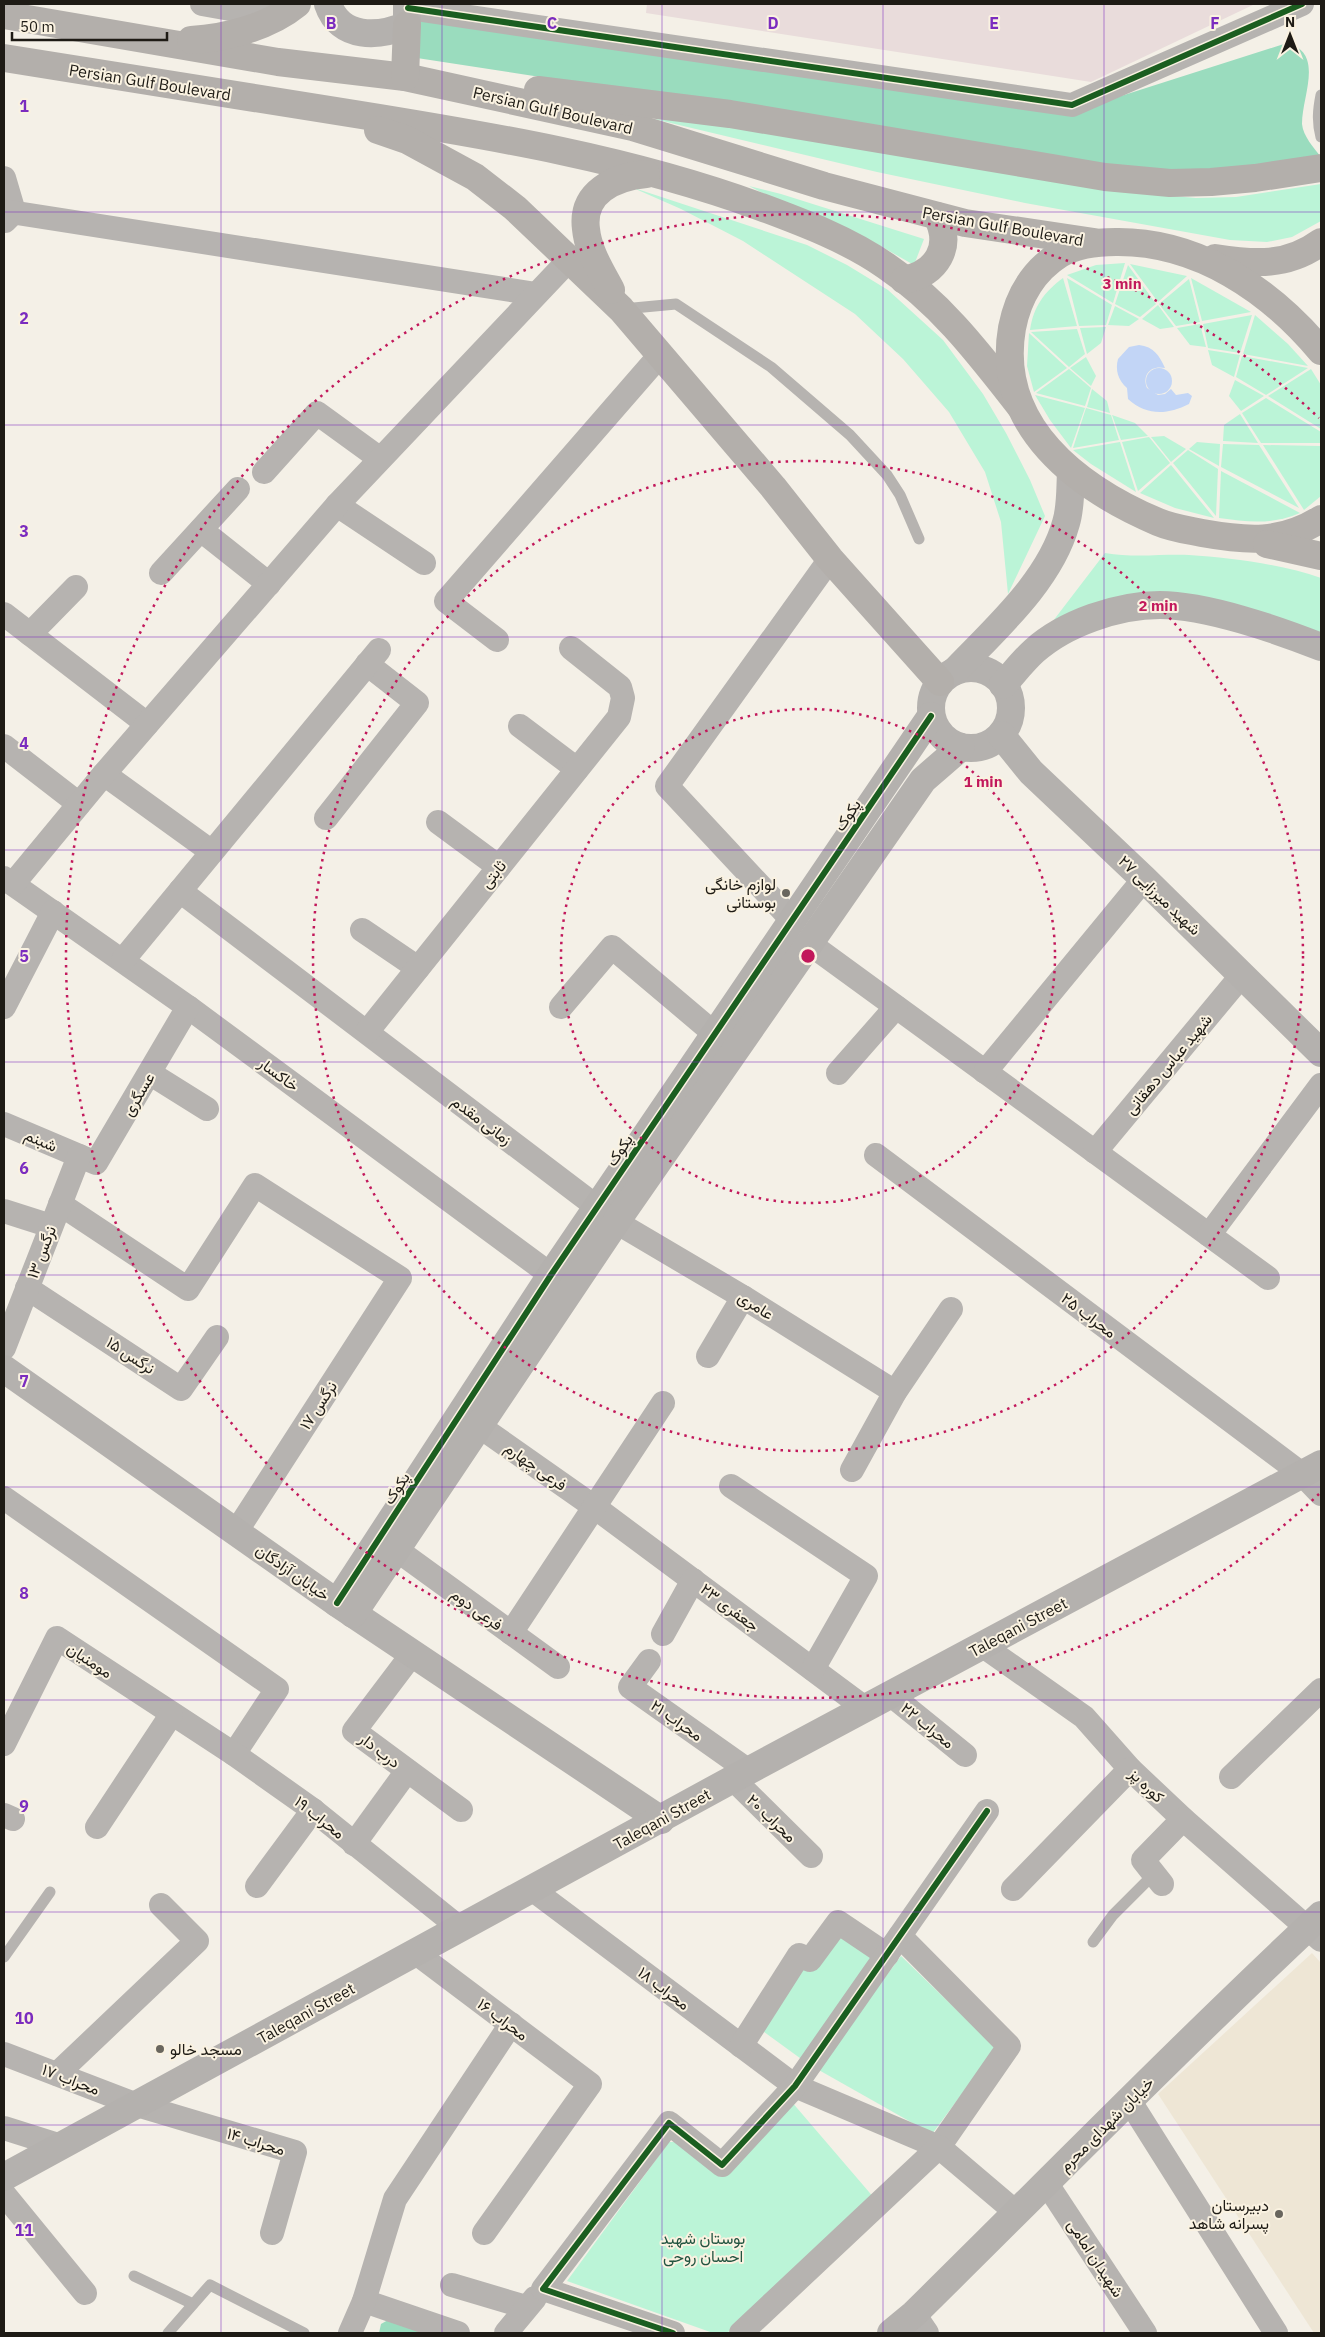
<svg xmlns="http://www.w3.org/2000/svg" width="1325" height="2337" font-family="'IBM Plex Sans',Vazirmatn,sans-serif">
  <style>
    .built { fill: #eee6d5 }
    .green { fill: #bbf4d7 }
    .forest { fill: #9adcbe }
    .water { fill: #c2d5f6 }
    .building { fill: #e9dcdb }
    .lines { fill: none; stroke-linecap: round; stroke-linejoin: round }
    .lane { stroke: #b6b3b0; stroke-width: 11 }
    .street { stroke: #b6b3b0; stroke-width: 24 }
    .secondary { stroke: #b4b1ae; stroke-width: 28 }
    .highway { stroke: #b3afab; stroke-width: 28 }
    .cycleway-casing { stroke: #faf2e1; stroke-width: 9 }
    .cycleway { stroke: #1b5e20; stroke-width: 6 }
    .grid { fill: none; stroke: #7b2cbf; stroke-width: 1; stroke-opacity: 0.55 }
    .ring { fill: none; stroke: #c2185b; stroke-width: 2.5; stroke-dasharray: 2.5 5 }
    .poi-dot { fill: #69665e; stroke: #faf2e1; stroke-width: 2 }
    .labels { text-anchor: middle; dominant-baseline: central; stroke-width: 4; stroke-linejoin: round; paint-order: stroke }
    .street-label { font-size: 16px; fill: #1e1b15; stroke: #faf2e1 }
    .poi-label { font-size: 16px; fill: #1e1b15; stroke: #faf2e1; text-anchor: end }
    .park-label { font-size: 16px; fill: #225440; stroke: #faf2e1 }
    .grid-label { font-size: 16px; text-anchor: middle; font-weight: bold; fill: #7b2cbf; stroke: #faf2e1; stroke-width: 4; stroke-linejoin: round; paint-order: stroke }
    .centre { fill: #c2185b; stroke: #faf2e1; stroke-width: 2.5 }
    .ring-label { font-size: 15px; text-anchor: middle; font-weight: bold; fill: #c2185b; stroke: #faf2e1; stroke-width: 4; stroke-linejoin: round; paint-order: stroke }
  </style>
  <rect width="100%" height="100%" fill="#f4f0e7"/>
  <path class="built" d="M 1312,1953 L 1321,1963 L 1321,2333 L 1314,2333 L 1158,2094 Z"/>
  <g class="green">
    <path d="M 654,119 L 703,122 L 1129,192 L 1196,198 L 1236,197 L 1321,184 L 1321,221 L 1292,237 L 1267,242 L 1230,240 L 1025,203 L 877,172 Z"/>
    <path d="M 749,186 L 781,194 L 924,239 L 914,265 L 861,235 L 776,200 Z"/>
    <path d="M 631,187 L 807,245 L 847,265 L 888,290 L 943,340 L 983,394 L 1006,433 L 1030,480 L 1045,516 L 1008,594 L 1001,522 L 985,472 L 949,412 L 903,359 L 855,314 L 743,241 L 681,209 Z"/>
    <path d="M 1125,263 L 1113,303 L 1067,275 L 1096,265 Z"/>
    <path d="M 1130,264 L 1187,276 L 1158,302 Z"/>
    <path d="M 1128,265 L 1156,304 L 1140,317 L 1115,304 Z"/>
    <path d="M 1063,278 L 1077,326 L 1030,330 C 1033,307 1045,291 1063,278 Z"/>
    <path d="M 1067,278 L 1112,305 L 1106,325 L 1079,326 Z"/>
    <path d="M 1191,278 L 1251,312 L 1202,321 Z"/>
    <path d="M 1189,279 L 1200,322 L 1176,326 L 1159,304 Z"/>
    <path d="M 1158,305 L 1174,327 L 1160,329 L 1142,319 Z"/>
    <path d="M 1115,306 L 1139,319 L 1129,326 L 1108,325 Z"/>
    <path d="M 1252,315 L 1240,353 L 1208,348 L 1203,324 Z"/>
    <path d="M 1255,315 L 1288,344 L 1308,366 L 1243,354 Z"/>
    <path d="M 1200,324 L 1206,347 L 1190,345 L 1177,328 Z"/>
    <path d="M 1106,327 L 1101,343 L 1087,354 L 1080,328 Z"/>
    <path d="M 1077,329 L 1085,354 L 1069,367 L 1031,332 Z"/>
    <path d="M 1029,333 L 1067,368 L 1034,392 L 1027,366 Z"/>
    <path d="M 1208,350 L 1240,355 L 1234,377 L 1212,365 Z"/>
    <path d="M 1242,356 L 1308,368 L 1266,395 L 1236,377 Z"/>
    <path d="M 1086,357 L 1096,376 L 1091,386 L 1070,368 Z"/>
    <path d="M 1069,369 L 1091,388 L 1085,406 L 1036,393 Z"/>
    <path d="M 1311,369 L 1321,385 L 1321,429 L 1268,396 Z"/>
    <path d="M 1235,380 L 1264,396 L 1241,411 L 1229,396 Z"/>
    <path d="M 1092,389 L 1107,401 L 1110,413 L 1087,407 Z"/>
    <path d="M 1035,395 L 1085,408 L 1071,448 L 1050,420 Z"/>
    <path d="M 1266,398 L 1321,432 L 1321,443 L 1261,443 L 1242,413 Z"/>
    <path d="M 1086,408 L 1111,415 L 1119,440 L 1073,448 Z"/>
    <path d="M 1240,414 L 1258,443 L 1223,441 L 1224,425 Z"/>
    <path d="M 1112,415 L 1135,423 L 1148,436 L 1121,440 Z"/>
    <path d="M 1164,436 L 1186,449 L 1171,462 L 1151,437 Z"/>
    <path d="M 1149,437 L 1170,463 L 1138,491 L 1122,442 Z"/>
    <path d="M 1120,442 L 1136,492 L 1091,464 L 1073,450 Z"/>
    <path d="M 1197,442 L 1220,444 L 1219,466 L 1189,449 Z"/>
    <path d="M 1223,444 L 1259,445 L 1299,508 L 1221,467 Z"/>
    <path d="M 1263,445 L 1321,446 L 1321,496 L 1304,510 Z"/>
    <path d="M 1188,450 L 1218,469 L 1216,516 L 1173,463 Z"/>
    <path d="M 1171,465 L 1214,518 L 1175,508 L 1140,493 Z"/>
    <path d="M 1221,471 L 1300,513 C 1272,525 1248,522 1219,518 Z"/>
    <path d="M 1105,553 C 1133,558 1161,554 1189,555 C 1231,558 1282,564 1321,578 L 1321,634 L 1227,606 L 1053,621 Z"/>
    <path d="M 839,1930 L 873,1955 L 804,2061 L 760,2029 L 800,1963 Z"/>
    <path d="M 901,1956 L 996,2048 L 932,2134 L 817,2069 Z"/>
    <path d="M 791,2101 L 875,2199 L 727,2333 L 713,2333 L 567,2281 L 669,2142 L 684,2142 L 726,2173 Z"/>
  </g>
  <g class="forest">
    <path d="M 419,16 L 1074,111 L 1287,43 C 1325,53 1302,95 1302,124 C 1303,136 1314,148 1321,157 L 1194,173 L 1124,169 L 1066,158 L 417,58 Z"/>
    <path d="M 388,2320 L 430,2333 L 379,2333 L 381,2324 Z"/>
  </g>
  <g class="water">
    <path d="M 1139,345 C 1154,347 1159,355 1165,368 C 1150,365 1142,375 1147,388 L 1158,395 L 1165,394 L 1171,389 L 1176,395 L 1188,393 L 1192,396 L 1189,404 C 1167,415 1147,416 1128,399 L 1127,388 C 1118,380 1115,370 1118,359 L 1129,347 Z"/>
    <circle cx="1159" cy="381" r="13"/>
  </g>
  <path class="building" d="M 647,4 L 1079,5 L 1255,4 L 1091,82 L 646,13 Z"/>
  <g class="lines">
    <g class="lane">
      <path d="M 1321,95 C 1318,110 1317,122 1321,137"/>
      <path d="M 623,309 L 676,304 L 771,367 L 850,435 L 887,475 L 900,495 L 919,539"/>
      <path d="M 1093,1942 L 1113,1915 L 1154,1874"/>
      <path d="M 4,1957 L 50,1892"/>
      <path d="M 134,2276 L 193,2304"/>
      <path d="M 168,2333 L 210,2285 L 304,2333"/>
    </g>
    <g class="street">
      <path d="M 202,4 L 275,17"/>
      <path d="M 408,8 L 1072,105 L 1302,4"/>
      <path d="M 4,178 L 14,212 L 5,221"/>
      <path d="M 4,211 L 536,294"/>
      <path d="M 264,472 L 317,413 L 379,458"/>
      <path d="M 337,505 L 424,563"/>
      <path d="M 201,530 L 269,584"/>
      <path d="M 161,573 L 238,489"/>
      <path d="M 4,614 L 147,724"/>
      <path d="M 30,634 L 76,587"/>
      <path d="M 497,640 L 446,601 L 661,354"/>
      <path d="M 520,726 L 577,769"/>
      <path d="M 4,746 L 79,804"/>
      <path d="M 104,774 L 212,852"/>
      <path d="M 326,818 L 417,703 L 367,664"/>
      <path d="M 438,822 L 499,867"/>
      <path d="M 4,878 L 188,1007 L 551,1275"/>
      <path d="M 13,884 L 104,774 L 337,505 L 570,259"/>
      <path d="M 180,891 L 597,1207"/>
      <path d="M 792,920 L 667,786 L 830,559"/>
      <path d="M 362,930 L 418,968"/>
      <path d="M 810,944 L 1268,1278"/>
      <path d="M 123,960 L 379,650"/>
      <path d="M 4,1007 L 53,912"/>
      <path d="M 561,1007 L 612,947 L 715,1034"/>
      <path d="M 367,1032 L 619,717 L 623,698 L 620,687 L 571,648"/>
      <path d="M 985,1072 L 1144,879"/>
      <path d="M 838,1073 L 896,1007"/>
      <path d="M 151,1074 L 207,1109"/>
      <path d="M 4,1124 L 96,1163 L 188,1007"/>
      <path d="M 1095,1152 L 1242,975"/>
      <path d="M 876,1155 L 1302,1474 L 1321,1494"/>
      <path d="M 60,1204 L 188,1289 L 255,1185 L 400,1278 L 236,1532"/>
      <path d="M 4,1211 L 51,1226"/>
      <path d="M 616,1222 L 743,1297 L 895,1392"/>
      <path d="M 1209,1235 L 1321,1085"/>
      <path d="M 27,1288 L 181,1389 L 217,1337"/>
      <path d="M 4,1348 L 79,1156"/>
      <path d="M 708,1356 L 743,1297"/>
      <path d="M 479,1426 L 593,1506 L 866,1709"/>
      <path d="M 852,1470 L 895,1392 L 951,1309"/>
      <path d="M 731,1486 L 866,1576 L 813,1669"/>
      <path d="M 4,1498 L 277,1689 L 234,1754"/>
      <path d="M 397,1550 L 558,1667"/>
      <path d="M 511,1633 L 663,1403"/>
      <path d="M 663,1634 L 693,1580"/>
      <path d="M 983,1646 L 1084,1717 L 1130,1769 L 1183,1819 L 1321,1940"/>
      <path d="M 413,1653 L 354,1731 L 461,1810"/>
      <path d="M 649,1661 L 630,1687 L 749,1771"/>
      <path d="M 891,1695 L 965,1755"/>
      <path d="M 4,1744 L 57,1638 L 234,1754 L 313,1810 L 461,1929"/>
      <path d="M 1231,1777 L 1321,1690"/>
      <path d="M 733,1779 L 811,1856"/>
      <path d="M 4,1815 L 13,1819"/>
      <path d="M 97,1827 L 171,1715"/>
      <path d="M 354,1844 L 407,1771"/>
      <path d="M 1162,1884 L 1143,1860 L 1183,1819"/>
      <path d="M 257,1886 L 313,1810"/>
      <path d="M 1013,1889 L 1130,1769"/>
      <path d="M 533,1890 L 795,2086 L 939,2147 L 1009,2046 L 900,1936"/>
      <path d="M 416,1953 L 590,2084 L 484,2233"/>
      <path d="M 741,2046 L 799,1955 L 810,1960 L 838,1922 L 887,1955"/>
      <path d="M 4,2054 L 137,2105 L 295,2152 L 272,2233"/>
      <path d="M 57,2074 L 197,1941 L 161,1905"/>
      <path d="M 1129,2100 L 1276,2333"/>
      <path d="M 4,2128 L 61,2146"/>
      <path d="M 1047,2184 L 1145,2333"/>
      <path d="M 4,2194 L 85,2293"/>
      <path d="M 452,2285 L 526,2307"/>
      <path d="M 364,2301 L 458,2333"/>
      <path d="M 914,2314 L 927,2333"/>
      <path d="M 350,2333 L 364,2301 L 395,2199 L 511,2024"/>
      <path d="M 506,2333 L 535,2298"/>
      <path d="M 673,2333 L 543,2289 L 669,2123 L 722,2165 L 795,2086 L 987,1811"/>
      <path d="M 741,2333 L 939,2147 L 1017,2213"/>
    </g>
    <g class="secondary">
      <path d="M 328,4 C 340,40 379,37 407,25 L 407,4"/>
      <circle cx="971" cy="708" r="40"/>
      <path d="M 955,671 C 995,629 1050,581 1066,523 C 1071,507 1070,489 1071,473"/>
      <path d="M 1003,685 C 1013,674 1023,661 1034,651 C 1065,623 1118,605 1160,605 C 1206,605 1278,630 1321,647"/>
      <path d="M 1001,735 L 1031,772 L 1144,879 L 1321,1053"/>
      <path d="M 4,1369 L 337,1603 L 661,1820"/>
      <path d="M 337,1603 L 551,1275 L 931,716"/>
      <path d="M 353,1614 L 616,1222 L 923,780 L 961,747"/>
      <path d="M 4,2177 L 733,1779 L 1321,1464"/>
      <path d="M 891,2333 L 914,2314 C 1049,2181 1182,2045 1321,1915"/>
    </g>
    <g class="highway">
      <path d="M 4,15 L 278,62 L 405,77 L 633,127 L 824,186 L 965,223 L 1094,242"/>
      <path d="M 191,40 C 226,38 269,27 297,4"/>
      <path d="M 4,58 C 121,77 238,96 355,114 C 492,136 630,159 761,207 C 804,223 849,240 886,266 C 941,303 980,355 1020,406"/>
      <path d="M 405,77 L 407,25"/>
      <path d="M 538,90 L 730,114 L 1105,177 L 1170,183 L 1211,182 L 1255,178 L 1321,168"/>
      <path d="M 378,130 L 407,140 L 475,177 L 515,208 L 621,309 L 773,487 L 830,559 L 940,682"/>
      <path d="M 1215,258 C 1254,264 1287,267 1321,242"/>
      <path d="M 904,280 C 937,273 953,247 937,216"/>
      <path d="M 611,290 C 601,271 588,251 586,229 C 581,192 615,177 646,174"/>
      <path d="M 1321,351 C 1270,290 1198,241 1116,242 C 1098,242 1077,244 1060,254 C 1033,271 1018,297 1012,328 C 995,426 1078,488 1158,522 C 1172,528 1187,530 1202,533 C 1247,541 1281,544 1321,519"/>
      <path d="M 1267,544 L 1321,556"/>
    </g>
    <defs>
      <g id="cycleway">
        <path d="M 408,8 L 1072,105 L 1302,4"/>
        <path d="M 337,1603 L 551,1275 L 931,716"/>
        <path d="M 673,2333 L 543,2289 L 669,2123 L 722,2165 L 795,2086 L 987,1811"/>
      </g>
    </defs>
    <use href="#cycleway" class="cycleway-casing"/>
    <use href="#cycleway" class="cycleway"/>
  </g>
  <path class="grid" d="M 221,4 L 221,2333M 442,4 L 442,2333M 662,4 L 662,2333M 883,4 L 883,2333M 1104,4 L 1104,2333M 4,212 L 1321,212M 4,425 L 1321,425M 4,637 L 1321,637M 4,850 L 1321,850M 4,1062 L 1321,1062M 4,1275 L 1321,1275M 4,1487 L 1321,1487M 4,1700 L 1321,1700M 4,1912 L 1321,1912M 4,2125 L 1321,2125"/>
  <g class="ring">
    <circle cx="808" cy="956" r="247"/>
    <circle cx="808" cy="956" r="495"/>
    <path d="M1319 1494A742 742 0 1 1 1319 418"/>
  </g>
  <g class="poi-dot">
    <circle cx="786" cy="893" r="5"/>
    <circle cx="160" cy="2049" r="5"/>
    <circle cx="1279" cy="2214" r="5"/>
  </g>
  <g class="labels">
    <g class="street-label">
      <text transform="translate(150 82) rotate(9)">Persian Gulf Boulevard</text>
      <text transform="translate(553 110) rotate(13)">Persian Gulf Boulevard</text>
      <text transform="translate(1003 226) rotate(10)">Persian Gulf Boulevard</text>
      <text transform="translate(847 815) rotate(-56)">پکوک</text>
      <text transform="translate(493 874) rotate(-51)">ثابتی</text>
      <text transform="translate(1160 895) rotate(44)">شهید میرزایی ۲۷</text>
      <text transform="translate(1168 1064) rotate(-50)">شهید عباس دهقانی</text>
      <text transform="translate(279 1074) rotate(36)">خاکسار</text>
      <text transform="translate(138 1094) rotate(-59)">عسگری</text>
      <text transform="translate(482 1120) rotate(37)">زمانی مقدم</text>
      <text transform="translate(41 1140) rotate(23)">شبنم</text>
      <text transform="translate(619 1150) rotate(-56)">پکوک</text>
      <text transform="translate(41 1252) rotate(-69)">نرگس ۱۳</text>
      <text transform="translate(756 1305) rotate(32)">عامری</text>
      <text transform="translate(1089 1315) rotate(37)">محراب ۲۵</text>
      <text transform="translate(131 1355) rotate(33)">نرگس ۱۵</text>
      <text transform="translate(318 1405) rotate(-57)">نرگس ۱۷</text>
      <text transform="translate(536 1466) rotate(35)">فرعی چهارم</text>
      <text transform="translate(396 1488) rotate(-57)">پکوک</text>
      <text transform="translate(293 1572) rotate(35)">خیابان آزادگان</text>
      <text transform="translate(730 1607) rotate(37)">جعفری ۲۳</text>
      <text transform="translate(477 1609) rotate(36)">فرعی دوم</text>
      <text transform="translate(1018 1627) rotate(-28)">Taleqani Street</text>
      <text transform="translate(90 1660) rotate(34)">مومنیان</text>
      <text transform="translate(677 1720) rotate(35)">محراب ۲۱</text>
      <text transform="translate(928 1725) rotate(39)">محراب ۲۲</text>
      <text transform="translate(380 1750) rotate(37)">درب دار</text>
      <text transform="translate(1147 1785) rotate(44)">کوره پز</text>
      <text transform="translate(320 1817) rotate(38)">محراب ۱۹</text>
      <text transform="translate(772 1818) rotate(44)">محراب ۲۰</text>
      <text transform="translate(662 1819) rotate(-29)">Taleqani Street</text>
      <text transform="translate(664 1988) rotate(37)">محراب ۱۸</text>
      <text transform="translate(306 2013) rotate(-29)">Taleqani Street</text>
      <text transform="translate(503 2019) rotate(37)">محراب ۱۶</text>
      <text transform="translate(71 2079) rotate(21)">محراب ۱۷</text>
      <text transform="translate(1106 2124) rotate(-45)">خیابان شهدای محرم</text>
      <text transform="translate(256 2141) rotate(17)">محراب ۱۴</text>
      <text transform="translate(1096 2258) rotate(57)">شهیدان امامی</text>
    </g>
    <g class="poi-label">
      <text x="776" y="884">لوازم خانگی<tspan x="776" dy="18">بوستانی</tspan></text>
      <text x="170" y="2049" text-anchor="start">مسجد خالو</text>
      <text x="1269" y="2205">دبیرستان<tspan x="1269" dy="18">پسرانه شاهد</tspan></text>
    </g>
    <g class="park-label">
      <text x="703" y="2238">بوستان شهید<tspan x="703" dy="18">احسان روحی</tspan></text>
    </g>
  </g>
  <g class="grid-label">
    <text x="331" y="29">B</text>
    <text x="552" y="29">C</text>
    <text x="773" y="29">D</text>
    <text x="994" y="29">E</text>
    <text x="1215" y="29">F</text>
    <text x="24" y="112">1</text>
    <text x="24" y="324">2</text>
    <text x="24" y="537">3</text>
    <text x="24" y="749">4</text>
    <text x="24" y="962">5</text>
    <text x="24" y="1174">6</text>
    <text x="24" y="1387">7</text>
    <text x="24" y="1599">8</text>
    <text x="24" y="1812">9</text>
    <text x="24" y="2024">10</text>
    <text x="24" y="2236">11</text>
  </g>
  <circle cx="808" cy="956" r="8" class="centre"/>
  <g class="ring-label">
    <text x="1122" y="289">3 min</text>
    <text x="1158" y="611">2 min</text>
    <text x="983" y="787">1 min</text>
  </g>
  <rect width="1325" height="2337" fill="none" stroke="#1e1b15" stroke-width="10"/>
  <g transform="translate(1290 35)" stroke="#faf2e1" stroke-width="4" paint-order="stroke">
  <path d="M0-4L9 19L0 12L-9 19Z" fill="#1e1b15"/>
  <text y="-8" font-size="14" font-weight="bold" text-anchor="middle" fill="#1e1b15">N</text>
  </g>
  <path d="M12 32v8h155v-8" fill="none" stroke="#1e1b15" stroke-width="2.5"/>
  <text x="20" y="32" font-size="15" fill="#1e1b15" stroke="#faf2e1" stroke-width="4" paint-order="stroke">50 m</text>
</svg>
